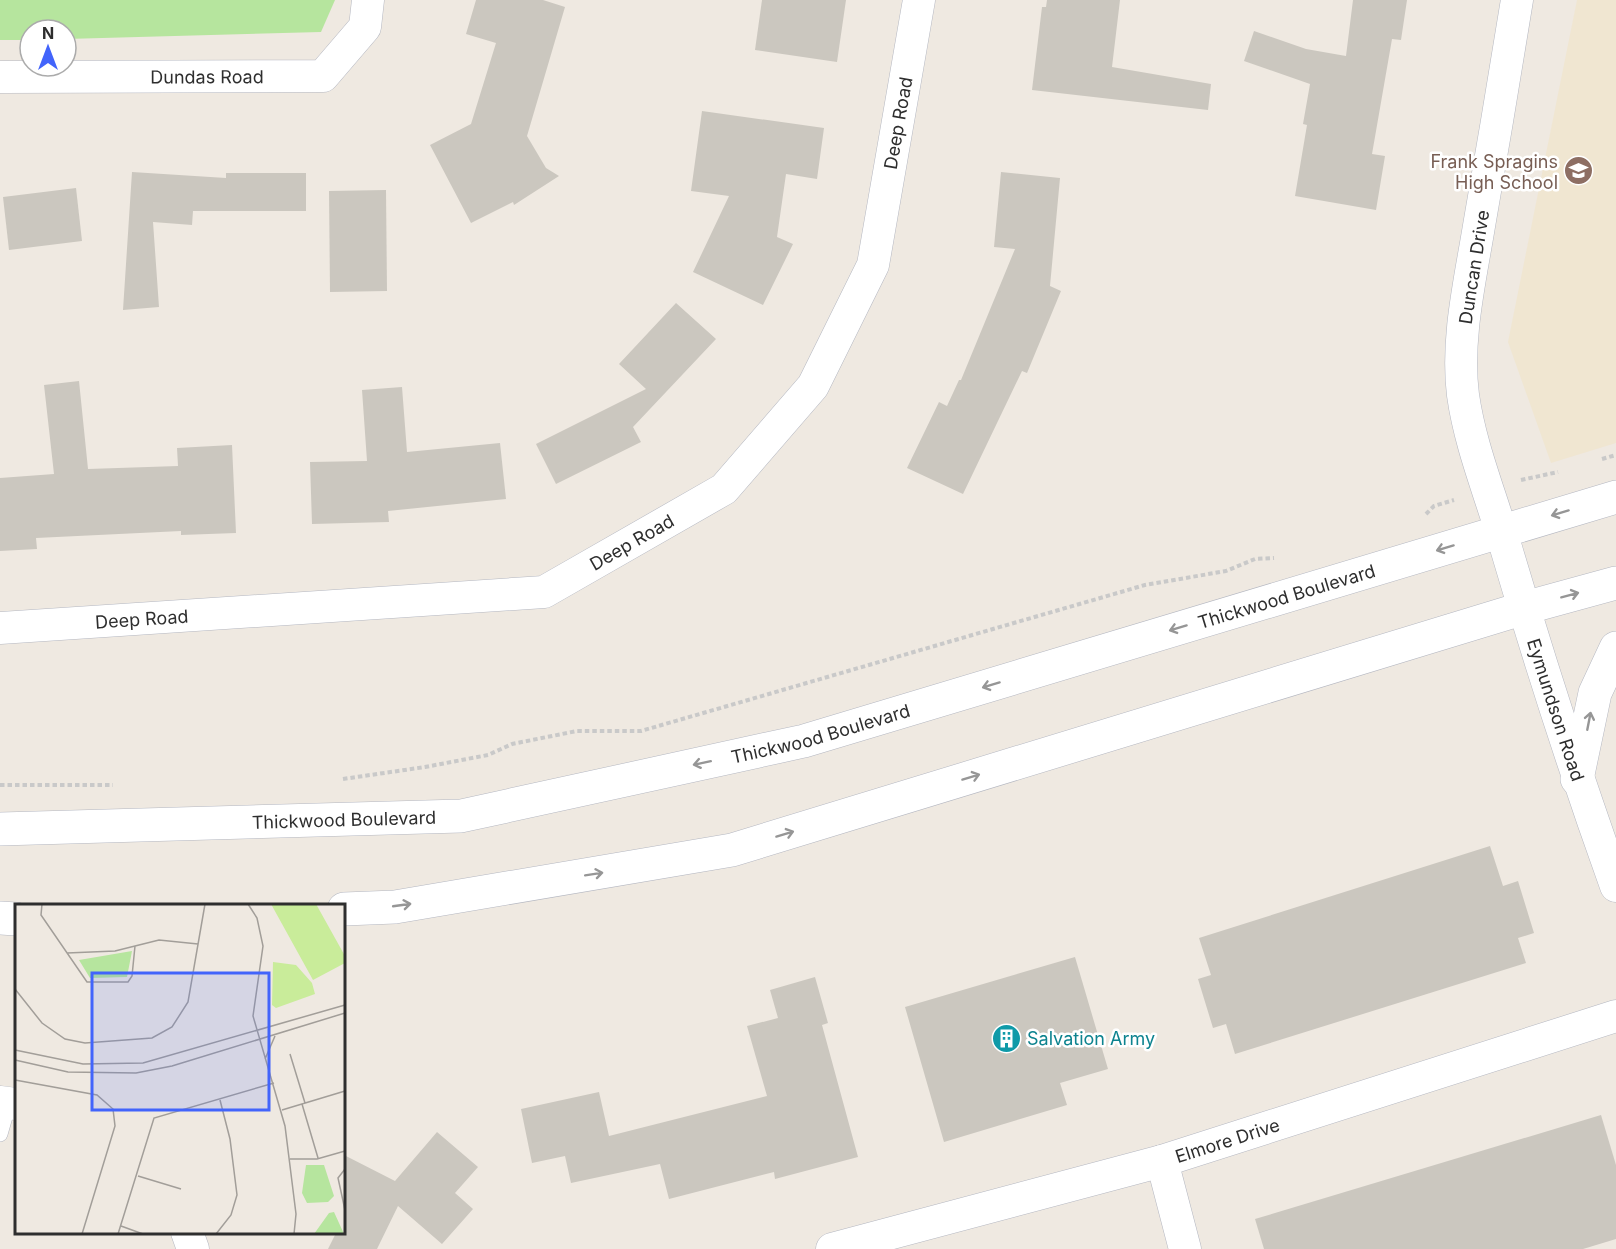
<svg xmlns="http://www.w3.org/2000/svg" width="1616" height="1249" font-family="Inter,sans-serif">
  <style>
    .education { fill: #f0e6d1 }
    .green { fill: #b6e59e }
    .building { fill: #cbc7bf }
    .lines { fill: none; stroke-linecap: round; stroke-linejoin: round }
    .service-casing { stroke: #b4b7c1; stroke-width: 16 }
    .minor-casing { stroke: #b4b7c1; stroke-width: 33 }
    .secondary-casing { stroke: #b4b7c1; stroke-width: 34 }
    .path { stroke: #c9c9c9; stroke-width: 4; stroke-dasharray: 4.5 3; stroke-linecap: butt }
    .service { stroke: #fff; stroke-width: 15 }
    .minor { stroke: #fff; stroke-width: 32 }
    .secondary { stroke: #fff; stroke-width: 33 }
    .oneway { stroke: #969696 }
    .labels { text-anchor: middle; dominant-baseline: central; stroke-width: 5; stroke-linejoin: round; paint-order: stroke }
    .street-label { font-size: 18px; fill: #2e2e2e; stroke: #fff }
    .education-label { font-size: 18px; fill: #785e54; stroke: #fff; text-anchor: end }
    .culture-label { font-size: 18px; fill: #0d838f; stroke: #fff; text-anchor: start }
    .inset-road { fill: none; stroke: #a29e99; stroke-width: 1.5 }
    .view { fill: #4264fb; fill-opacity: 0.15; stroke: #4264fb; stroke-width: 3 }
    .inset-edge { fill: none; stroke: #2e2e2e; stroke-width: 3 }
  </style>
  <rect width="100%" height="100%" fill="#efe9e1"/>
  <path class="education" d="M 1577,0 L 1616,0 L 1616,443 L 1551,463 L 1508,342 Z"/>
  <path class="green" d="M 0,0 L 335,0 L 321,32 L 66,39 L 66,30 L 30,30 L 30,40 L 0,40 Z"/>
  <g class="building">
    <path d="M 476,0 L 543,0 L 565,7 L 527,136 L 546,168 L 559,176 L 514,205 L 513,202 L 471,223 L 430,145 L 471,124 L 496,43 L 466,34 Z"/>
    <path d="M 762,0 L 846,0 L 837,62 L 755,50 Z"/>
    <path d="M 1047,0 L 1120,0 L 1112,67 L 1211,84 L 1208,110 L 1032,90 L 1042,7 L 1046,7 Z"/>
    <path d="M 1353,0 L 1407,0 L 1401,40 L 1392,39 L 1372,154 L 1385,156 L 1376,210 L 1295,196 L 1307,125 L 1303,124 L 1310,84 L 1244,61 L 1254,31 L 1306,49 L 1346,56 Z"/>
    <path d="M 702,111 L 824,128 L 817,179 L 786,174 L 777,237 L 793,244 L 763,305 L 693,272 L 729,196 L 691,191 Z"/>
    <path d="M 132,172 L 226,178 L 226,173 L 306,173 L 306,211 L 193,211 L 192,225 L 153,222 L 159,307 L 123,310 Z"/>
    <path d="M 1001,172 L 1060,178 L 1050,286 L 1061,291 L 1027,373 L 1022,371 L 963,494 L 907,468 L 939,402 L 947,406 L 959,380 L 961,380 L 1015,249 L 994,247 Z"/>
    <path d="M 76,188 L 82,241 L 9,250 L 3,197 Z"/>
    <path d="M 386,190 L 387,291 L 330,292 L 329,191 Z"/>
    <path d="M 676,303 L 716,339 L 633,427 L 641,442 L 556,484 L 536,444 L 646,389 L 619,364 Z"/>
    <path d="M 79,381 L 88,469 L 178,466 L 177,448 L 232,445 L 236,533 L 181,535 L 181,531 L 36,538 L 37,549 L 0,551 L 0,478 L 54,474 L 44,385 Z"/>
    <path d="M 402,387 L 407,452 L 500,443 L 506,499 L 388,511 L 389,522 L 312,524 L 310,462 L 367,461 L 362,390 Z"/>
    <path d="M 1490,846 L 1503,886 L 1518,881 L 1534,933 L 1518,938 L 1526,963 L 1235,1054 L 1226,1024 L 1213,1028 L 1198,979 L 1211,975 L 1199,938 Z"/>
    <path d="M 1075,957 L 1108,1069 L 1060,1083 L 1067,1105 L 944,1142 L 905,1007 Z"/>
    <path d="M 815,977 L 828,1023 L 822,1025 L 858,1157 L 775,1179 L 774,1172 L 669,1199 L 660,1164 L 571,1183 L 565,1156 L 532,1163 L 521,1109 L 599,1092 L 609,1136 L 767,1096 L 747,1026 L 778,1018 L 770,990 Z"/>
    <path d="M 1601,1115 L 1616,1165 L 1616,1239 L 1583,1249 L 1264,1249 L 1255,1219 Z"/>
    <path d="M 437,1132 L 478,1167 L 455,1193 L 473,1209 L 442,1244 L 398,1206 L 377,1249 L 328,1249 L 336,1233 L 344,1233 L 344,1155 L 395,1181 Z"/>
  </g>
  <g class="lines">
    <defs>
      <path id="service" d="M 0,1134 L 9,1103"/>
      <g id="minor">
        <path id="s1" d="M 1517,0 C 1505,75 1492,151 1479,226 C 1470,281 1456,339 1463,395 C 1470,445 1490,493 1504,541 C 1538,657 1575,772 1616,886"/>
        <path id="s2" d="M 0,77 L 323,76 L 365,27 L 368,0"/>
        <path id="s3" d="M 0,628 L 544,592 L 724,489 L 813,386 L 873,265 L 919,0"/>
        <path d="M 0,1102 L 16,1104"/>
        <path d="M 1162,1161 L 1185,1249"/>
        <path d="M 187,1232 L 193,1249"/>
        <path id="s4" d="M 832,1249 L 1162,1161 L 1616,1016"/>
      </g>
      <g id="secondary">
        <path d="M 1577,779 L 1595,693 L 1616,648"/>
        <path id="s5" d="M 0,829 L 461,816 L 804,741 L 1616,497"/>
        <path d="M 344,909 L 395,907 L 732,850 L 1524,608 L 1616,583"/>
        <path d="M 0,918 L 16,919"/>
      </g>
    </defs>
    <use href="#service" class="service-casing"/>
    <use href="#minor" class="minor-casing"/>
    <use href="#secondary" class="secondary-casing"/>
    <g class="path">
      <path d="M 1602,459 L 1616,455"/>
      <path d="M 1521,480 L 1558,472"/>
      <path d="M 1426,514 L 1434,506 L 1454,500"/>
      <path d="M 343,779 L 425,767 L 488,755 L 512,744 L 577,731 L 641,731 L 1145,585 L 1226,571 L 1255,559 L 1274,558"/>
      <path d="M 0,785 L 113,785"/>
    </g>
    <use href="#service" class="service"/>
    <use href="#minor" class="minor"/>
    <use href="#secondary" class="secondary"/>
  </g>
  <defs><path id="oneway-shaft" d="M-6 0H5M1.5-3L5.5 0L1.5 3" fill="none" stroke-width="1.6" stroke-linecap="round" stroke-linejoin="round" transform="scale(1.5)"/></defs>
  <g class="oneway">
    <use href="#oneway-shaft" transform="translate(1560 513) rotate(163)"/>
    <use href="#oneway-shaft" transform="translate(1445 548) rotate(163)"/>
    <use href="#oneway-shaft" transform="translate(1570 595) rotate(-15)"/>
    <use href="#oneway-shaft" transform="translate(1178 628) rotate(163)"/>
    <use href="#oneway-shaft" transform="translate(991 685) rotate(163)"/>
    <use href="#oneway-shaft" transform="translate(1589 721) rotate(-79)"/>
    <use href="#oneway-shaft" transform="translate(702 763) rotate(168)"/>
    <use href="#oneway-shaft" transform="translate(971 777) rotate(-17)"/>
    <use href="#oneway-shaft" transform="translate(785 834) rotate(-17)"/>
    <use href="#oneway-shaft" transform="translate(594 874) rotate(-9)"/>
    <use href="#oneway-shaft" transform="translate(402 905) rotate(-8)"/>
  </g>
  <defs>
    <symbol id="school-disc" viewBox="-11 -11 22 22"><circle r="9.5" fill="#8d6e63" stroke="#fff"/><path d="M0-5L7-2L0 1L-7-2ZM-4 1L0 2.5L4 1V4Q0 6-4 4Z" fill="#fff"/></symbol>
    <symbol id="building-disc" viewBox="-11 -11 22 22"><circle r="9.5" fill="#0f9aa8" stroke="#fff"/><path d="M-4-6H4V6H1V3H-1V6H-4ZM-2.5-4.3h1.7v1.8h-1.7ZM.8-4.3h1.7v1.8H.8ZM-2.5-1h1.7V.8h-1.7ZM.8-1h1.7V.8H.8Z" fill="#fff"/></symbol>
  </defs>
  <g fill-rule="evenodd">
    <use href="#school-disc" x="1562" y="154" width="33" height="33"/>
    <use href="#building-disc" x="990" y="1022" width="33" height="33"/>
  </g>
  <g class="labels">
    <g class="street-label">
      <text stroke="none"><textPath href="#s2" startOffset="207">Dundas Road</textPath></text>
      <text stroke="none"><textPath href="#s3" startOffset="1168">Deep Road</textPath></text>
      <text transform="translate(1474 267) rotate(-81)">Duncan Drive</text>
      <text stroke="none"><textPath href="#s3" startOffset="646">Deep Road</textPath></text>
      <text stroke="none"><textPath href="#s5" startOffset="1316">Thickwood Boulevard</textPath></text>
      <text stroke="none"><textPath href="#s3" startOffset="142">Deep Road</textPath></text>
      <text stroke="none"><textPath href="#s1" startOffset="728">Eymundson Road</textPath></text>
      <text stroke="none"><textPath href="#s5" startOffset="830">Thickwood Boulevard</textPath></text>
      <text stroke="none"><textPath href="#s5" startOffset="344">Thickwood Boulevard</textPath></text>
      <text stroke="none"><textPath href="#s4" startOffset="410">Elmore Drive</textPath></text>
    </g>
    <g class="education-label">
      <text x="1558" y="161">Frank Spragins<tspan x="1558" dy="21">High School</tspan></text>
    </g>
    <g class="culture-label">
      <text x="1027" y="1038">Salvation Army</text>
    </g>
  </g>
  <g transform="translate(15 904)">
    <rect width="330" height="330" fill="#efe9e1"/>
    <path d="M 117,47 L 112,73 L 75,74 L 64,56 ZM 291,261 L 309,261 L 319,292 L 313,298 L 292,299 L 287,289 ZM 319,308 L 329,330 L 299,330 L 314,309 Z" fill="#b6e59e"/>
    <path d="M 256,0 L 301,0 L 330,52 L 330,59 L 298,76 ZM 258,58 L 281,61 L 297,79 L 300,90 L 261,104 L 257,101 Z" fill="#c9ec9a"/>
    <path class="inset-road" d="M 27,0 L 26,11 L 72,78 L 113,78 L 117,72 L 120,42M 233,0 L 242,14 L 248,42 L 238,112 L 270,222 L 281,310 L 279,330M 52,49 L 100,47 L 144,36 L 183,40M 0,85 L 27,119 L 50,135 L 70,139 L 137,134 L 157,123 L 173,98 L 190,0M 0,146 L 68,160 L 128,159 L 330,101M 275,150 L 290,199M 250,155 L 260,132M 0,156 L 53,168 L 121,169 L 157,162 L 330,109M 0,176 L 82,191 L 98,205 L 100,222 L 67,330M 287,200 L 303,254M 267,206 L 330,187M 275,255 L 302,255 L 330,247M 330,265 L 323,274 L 330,306M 123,272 L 166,285M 106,322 L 128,330M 103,330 L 139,214 L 259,179M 201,330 L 216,311 L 222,291 L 215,235 L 205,196"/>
    <path class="view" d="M 77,69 L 254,69 L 254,206 L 77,206 Z"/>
    <rect width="330" height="330" class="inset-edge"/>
  </g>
  <g transform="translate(48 48)"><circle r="28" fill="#ffffff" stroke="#ababab" stroke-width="1.5"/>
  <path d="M0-4.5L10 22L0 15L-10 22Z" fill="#4264fb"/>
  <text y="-9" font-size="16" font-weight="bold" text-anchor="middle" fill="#2e2e2e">N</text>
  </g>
</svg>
